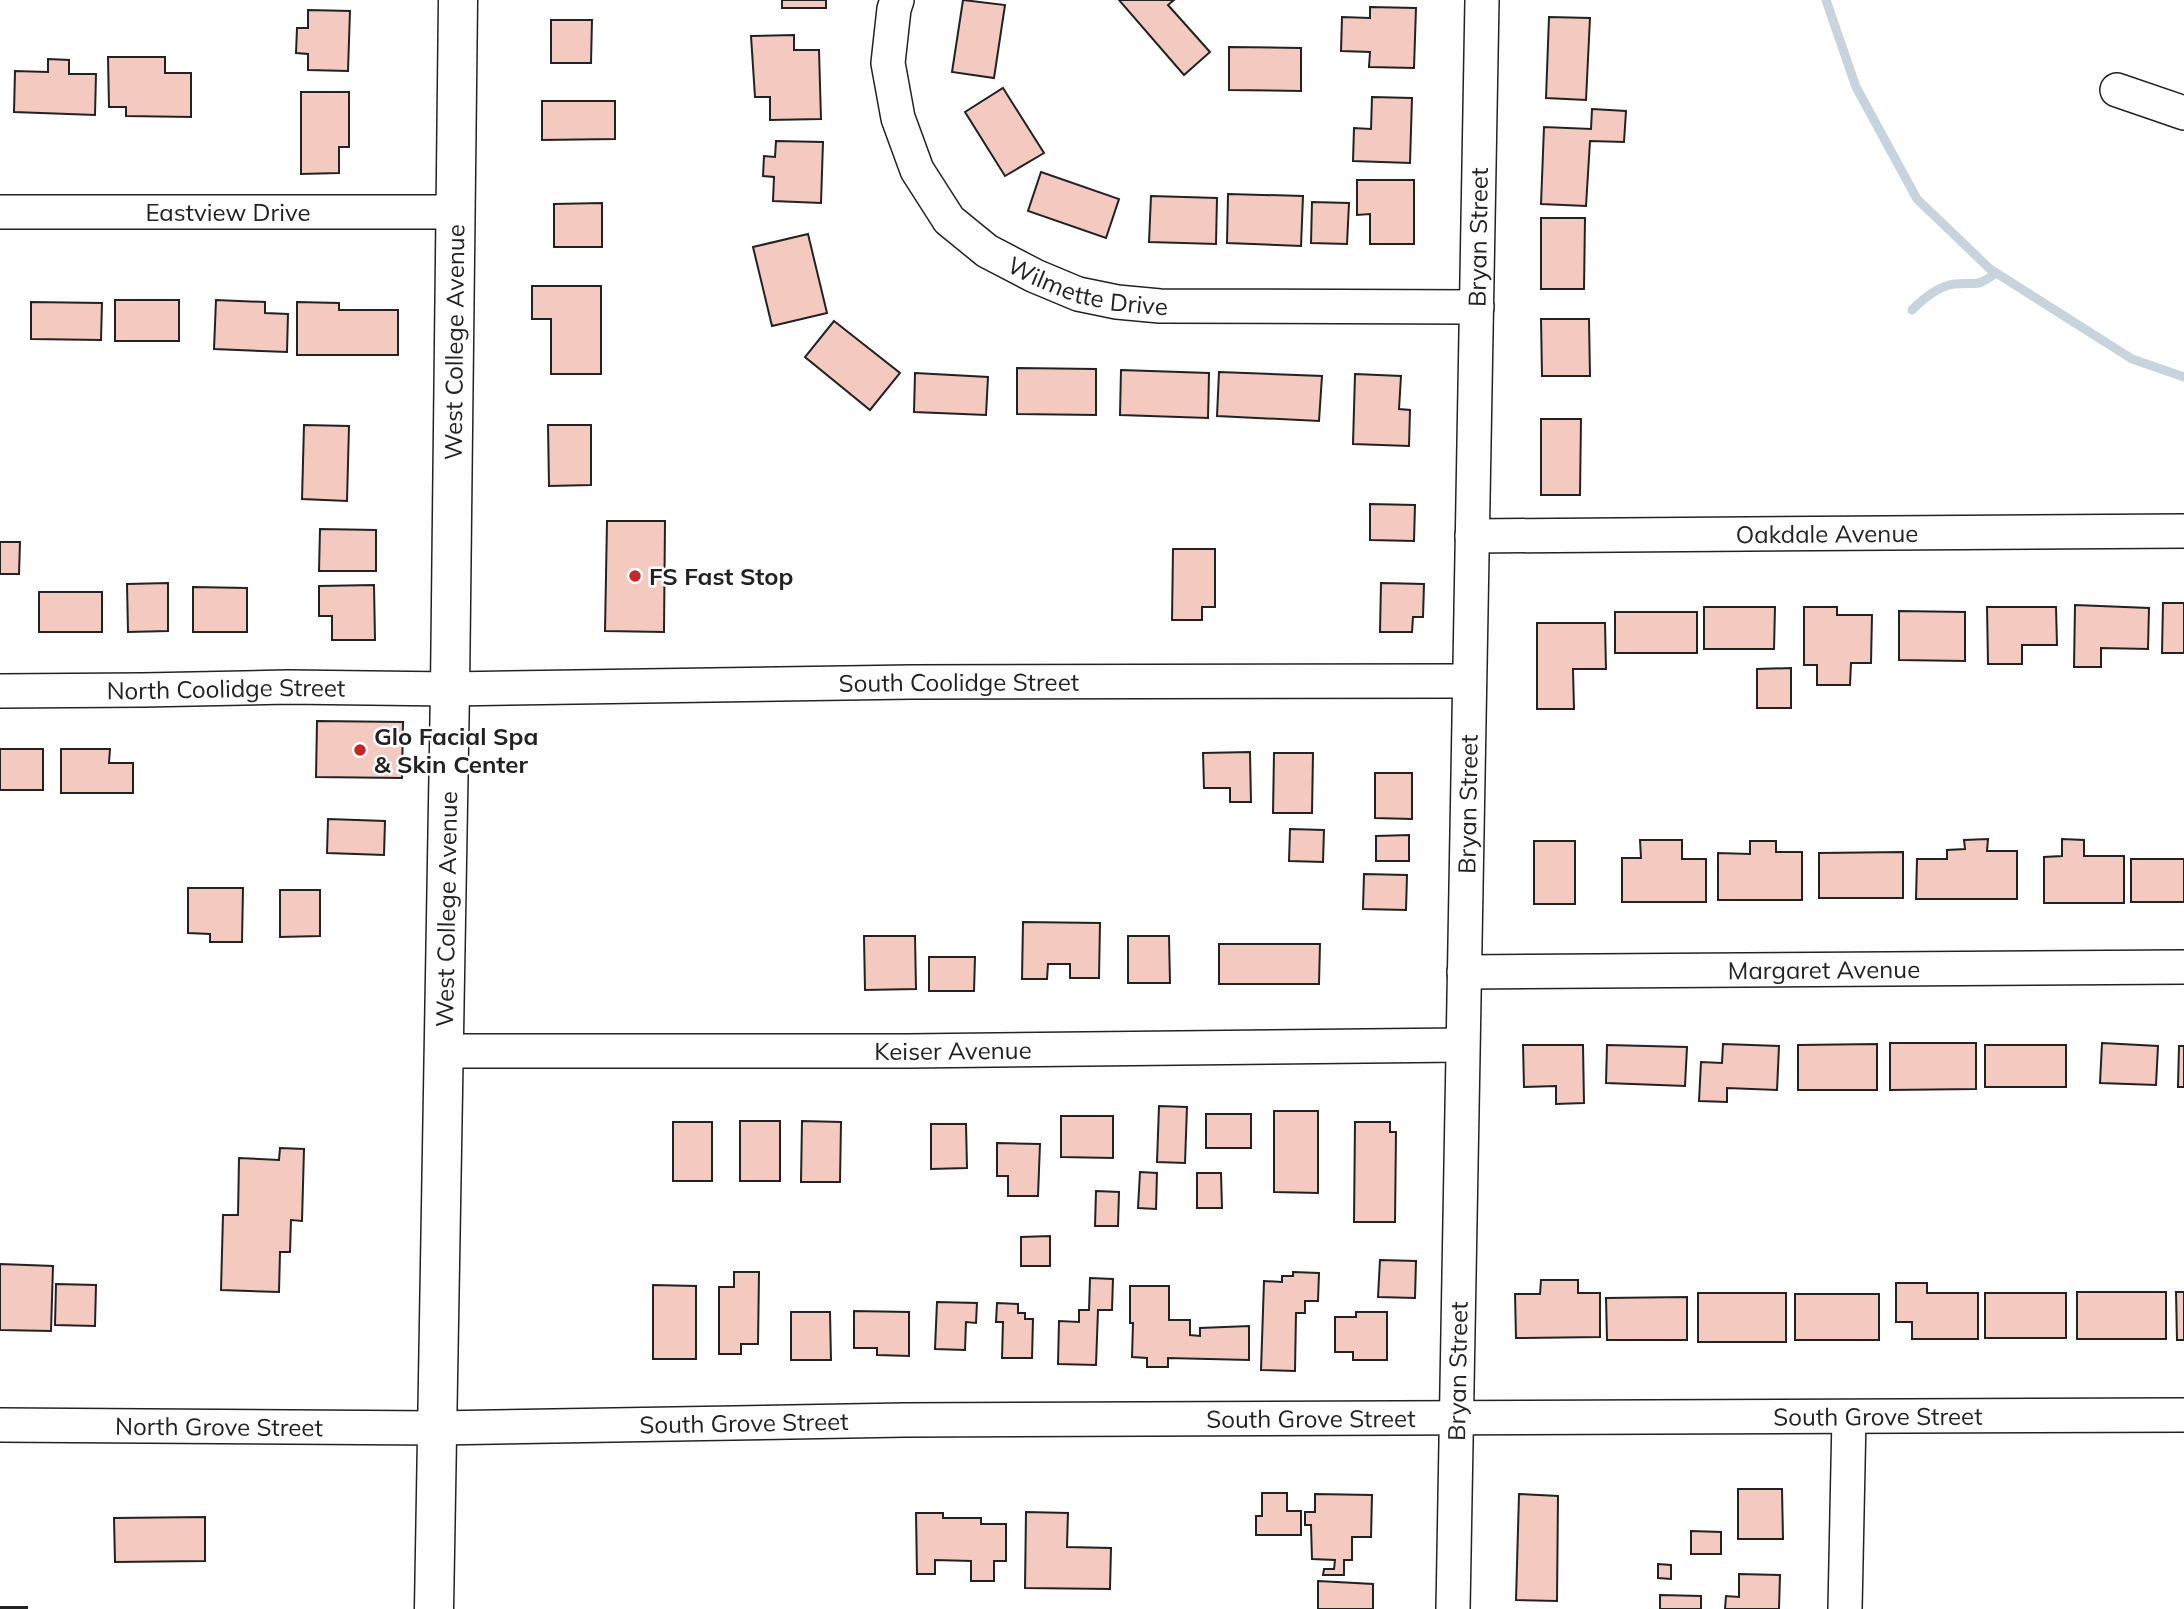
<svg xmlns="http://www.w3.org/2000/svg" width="2184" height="1609" font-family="Mulish,sans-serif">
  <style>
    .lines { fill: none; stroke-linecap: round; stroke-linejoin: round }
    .stream { stroke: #c7d3dd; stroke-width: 9 }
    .building { fill: #f3c9c0; stroke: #222; stroke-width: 2 }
    .minor-casing { stroke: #222; stroke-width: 36 }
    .major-casing { stroke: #222; stroke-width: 41 }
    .minor { stroke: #fff; stroke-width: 33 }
    .major { stroke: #fff; stroke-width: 38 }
    .poi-dot { fill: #c62828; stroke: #fff; stroke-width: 2.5 }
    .labels { text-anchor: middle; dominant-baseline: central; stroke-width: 5; stroke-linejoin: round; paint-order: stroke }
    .street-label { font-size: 24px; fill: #222; stroke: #fff }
    .poi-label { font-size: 24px; font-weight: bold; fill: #222; stroke: #fff; text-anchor: start }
  </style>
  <rect width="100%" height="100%" fill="#fff"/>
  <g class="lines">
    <g class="stream">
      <path d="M 1826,0 L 1856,87 L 1917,199 L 1990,269 L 2132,359 L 2184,377"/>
      <path d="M 1912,310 C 1923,299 1938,286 1954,284 C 1977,282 1976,288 1996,273"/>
    </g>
  </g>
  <g class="building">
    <rect x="782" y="0" width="44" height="8"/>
    <path d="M 963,0 L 1005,5 L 994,78 L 952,72 Z"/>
    <path d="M 1119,0 L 1174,0 L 1168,5 L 1210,52 L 1184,75 Z"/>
    <path d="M 1370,7 L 1416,8 L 1414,68 L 1369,67 L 1370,52 L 1341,51 L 1342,17 L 1370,18 Z"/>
    <path d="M 308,10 L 350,11 L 348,71 L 308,70 L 308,54 L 296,53 L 297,28 L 308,28 Z"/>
    <path d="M 1549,17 L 1590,18 L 1586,100 L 1546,98 Z"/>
    <path d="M 551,20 L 592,20 L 591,63 L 551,63 Z"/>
    <path d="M 794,35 L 794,50 L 819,50 L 821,119 L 770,120 L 770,97 L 755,97 L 751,36 Z"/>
    <path d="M 1229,47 L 1301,48 L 1301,91 L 1229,90 Z"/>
    <path d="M 108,57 L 165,57 L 165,73 L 191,73 L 191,117 L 126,116 L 126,107 L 109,107 Z"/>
    <path d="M 48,59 L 69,60 L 69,74 L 96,74 L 95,115 L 14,112 L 15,71 L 48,72 Z"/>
    <path d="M 1003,88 L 1044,153 L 1005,176 L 965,112 Z"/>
    <path d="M 301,92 L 349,92 L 349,147 L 339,147 L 339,173 L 301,174 Z"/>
    <path d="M 1372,97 L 1412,98 L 1410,163 L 1353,161 L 1354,128 L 1371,129 Z"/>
    <path d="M 542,101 L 615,101 L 615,139 L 542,140 Z"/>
    <path d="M 1592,109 L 1626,111 L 1624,142 L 1590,141 L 1586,206 L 1541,204 L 1544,127 L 1591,129 Z"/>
    <path d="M 776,141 L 823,142 L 821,203 L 773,201 L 774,177 L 763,176 L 764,156 L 775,157 Z"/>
    <path d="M 1041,172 L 1119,199 L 1106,238 L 1028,211 Z"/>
    <path d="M 1357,180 L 1414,180 L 1414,244 L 1370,244 L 1370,214 L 1357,215 Z"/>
    <path d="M 1228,194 L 1303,196 L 1301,246 L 1227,243 Z"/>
    <path d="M 1151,196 L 1217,198 L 1216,244 L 1149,242 Z"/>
    <path d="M 1312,202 L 1349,203 L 1347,244 L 1311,243 Z"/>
    <path d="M 602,203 L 602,247 L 554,247 L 554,204 Z"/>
    <path d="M 1541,218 L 1585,218 L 1584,289 L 1541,289 Z"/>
    <path d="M 808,234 L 827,313 L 772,326 L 753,247 Z"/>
    <path d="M 532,286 L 601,286 L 601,374 L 551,374 L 551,319 L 532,319 Z"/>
    <rect x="115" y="300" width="64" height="41"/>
    <path d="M 216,300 L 265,302 L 265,313 L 288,314 L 287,352 L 214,349 Z"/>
    <path d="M 31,302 L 102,303 L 101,340 L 31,339 Z"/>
    <path d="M 297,302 L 339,303 L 339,310 L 398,310 L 398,355 L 297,355 Z"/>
    <path d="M 1541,319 L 1589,319 L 1590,376 L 1542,376 Z"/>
    <path d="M 834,321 L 900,373 L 870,410 L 805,357 Z"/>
    <path d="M 1017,368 L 1096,369 L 1096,415 L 1017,414 Z"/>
    <path d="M 1121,370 L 1209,373 L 1208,418 L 1120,415 Z"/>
    <path d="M 1219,372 L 1322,376 L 1319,421 L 1217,416 Z"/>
    <path d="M 915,373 L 988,377 L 986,415 L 914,412 Z"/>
    <path d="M 1355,374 L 1401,376 L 1399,409 L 1410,410 L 1409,446 L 1353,444 Z"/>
    <path d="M 1541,419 L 1581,419 L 1580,495 L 1541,495 Z"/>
    <path d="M 304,425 L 349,426 L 347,501 L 302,499 Z"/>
    <path d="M 548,425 L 591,425 L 591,485 L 549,486 Z"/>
    <path d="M 1370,504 L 1415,505 L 1414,541 L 1370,540 Z"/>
    <path d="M 607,521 L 665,521 L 664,632 L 605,631 Z"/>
    <path d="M 320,529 L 376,530 L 376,571 L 319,571 Z"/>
    <path d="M 0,542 L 20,542 L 19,574 L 0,574 Z"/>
    <path d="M 1173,549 L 1215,549 L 1215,607 L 1202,607 L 1202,620 L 1172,620 Z"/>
    <path d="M 168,583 L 168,631 L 128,632 L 127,584 Z"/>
    <path d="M 1381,583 L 1424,584 L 1423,617 L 1413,617 L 1412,632 L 1380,632 Z"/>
    <path d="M 374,585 L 375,640 L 332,640 L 332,616 L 319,616 L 319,586 Z"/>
    <path d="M 193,587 L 247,588 L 247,632 L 193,632 Z"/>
    <rect x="39" y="592" width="63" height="40"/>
    <path d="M 2163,603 L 2184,603 L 2184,653 L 2162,653 Z"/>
    <path d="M 2075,605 L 2149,608 L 2148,649 L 2101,648 L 2101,667 L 2074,667 Z"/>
    <path d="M 1704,607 L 1775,607 L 1774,649 L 1704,649 Z"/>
    <path d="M 1804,607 L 1837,607 L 1837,615 L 1872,615 L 1871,663 L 1851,663 L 1850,685 L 1817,685 L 1817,665 L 1804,665 Z"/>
    <path d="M 1987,607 L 2056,607 L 2057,645 L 2022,645 L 2022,664 L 1988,664 Z"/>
    <path d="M 1899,611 L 1965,612 L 1965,661 L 1899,660 Z"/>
    <rect x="1615" y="612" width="82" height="41"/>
    <path d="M 1537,623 L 1605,623 L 1606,669 L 1573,669 L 1574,709 L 1537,709 Z"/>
    <path d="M 1791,668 L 1791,708 L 1757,708 L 1757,669 Z"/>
    <path d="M 317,721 L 403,722 L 402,778 L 316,777 Z"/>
    <rect x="0" y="749" width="43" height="41"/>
    <path d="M 61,749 L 110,749 L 109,763 L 133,763 L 133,793 L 61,793 Z"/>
    <path d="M 1250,752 L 1251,802 L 1230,802 L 1230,788 L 1204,788 L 1203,753 Z"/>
    <path d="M 1274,753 L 1313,753 L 1312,813 L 1273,813 Z"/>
    <path d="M 1375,773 L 1412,773 L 1412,819 L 1375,818 Z"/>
    <path d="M 328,819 L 385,821 L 384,855 L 327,853 Z"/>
    <path d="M 1290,829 L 1324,830 L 1323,862 L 1289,861 Z"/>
    <path d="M 1409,835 L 1409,861 L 1376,861 L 1376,836 Z"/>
    <path d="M 1988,839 L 1987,851 L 2017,851 L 2017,899 L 1916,899 L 1917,859 L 1947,859 L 1947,850 L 1965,849 L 1964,840 Z"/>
    <path d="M 2062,839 L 2084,840 L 2084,856 L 2124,856 L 2124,903 L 2044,903 L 2044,857 L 2062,856 Z"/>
    <path d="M 1640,840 L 1682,840 L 1682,859 L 1706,859 L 1706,902 L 1622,902 L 1622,858 L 1641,858 Z"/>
    <rect x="1534" y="841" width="41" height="63"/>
    <path d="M 1750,841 L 1776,841 L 1776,852 L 1802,852 L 1802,900 L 1718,900 L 1718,853 L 1750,854 Z"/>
    <path d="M 1903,852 L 1903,898 L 1819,898 L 1819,853 Z"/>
    <rect x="2131" y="859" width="53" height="43"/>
    <path d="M 1364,874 L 1407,875 L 1406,910 L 1363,909 Z"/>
    <path d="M 188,888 L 243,888 L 242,942 L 210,942 L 210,934 L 188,933 Z"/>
    <path d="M 280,890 L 320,890 L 320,936 L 280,937 Z"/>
    <path d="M 1023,922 L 1100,923 L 1099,978 L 1070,978 L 1070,964 L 1048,964 L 1047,979 L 1022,979 Z"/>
    <path d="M 864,936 L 915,936 L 916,989 L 865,990 Z"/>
    <path d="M 1128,936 L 1169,936 L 1170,983 L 1128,983 Z"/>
    <path d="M 1219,944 L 1320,944 L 1319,984 L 1219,984 Z"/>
    <path d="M 929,957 L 975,957 L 974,991 L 929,991 Z"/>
    <path d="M 1890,1043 L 1976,1043 L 1976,1089 L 1890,1090 Z"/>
    <path d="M 2102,1043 L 2158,1046 L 2156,1085 L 2100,1083 Z"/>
    <path d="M 1723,1044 L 1779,1046 L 1777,1090 L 1727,1088 L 1727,1102 L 1699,1101 L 1701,1062 L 1722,1063 Z"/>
    <path d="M 1877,1044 L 1877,1090 L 1798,1090 L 1798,1045 Z"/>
    <path d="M 1523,1045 L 1583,1045 L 1584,1103 L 1556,1104 L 1556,1086 L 1524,1087 Z"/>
    <path d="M 1607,1045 L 1687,1047 L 1685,1086 L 1606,1083 Z"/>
    <rect x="1985" y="1045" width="81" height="42"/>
    <path d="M 2179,1046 L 2184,1046 L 2184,1087 L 2178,1087 Z"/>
    <path d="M 1159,1106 L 1187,1107 L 1185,1163 L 1157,1162 Z"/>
    <path d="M 1274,1111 L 1318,1111 L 1318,1193 L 1274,1192 Z"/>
    <rect x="1206" y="1114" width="45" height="34"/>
    <path d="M 1061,1116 L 1113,1116 L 1113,1158 L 1061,1157 Z"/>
    <rect x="740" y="1121" width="40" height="60"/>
    <path d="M 802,1121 L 841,1122 L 840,1182 L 801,1182 Z"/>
    <rect x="673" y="1122" width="39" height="59"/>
    <path d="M 1355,1122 L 1390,1122 L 1390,1132 L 1396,1132 L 1395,1222 L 1354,1222 Z"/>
    <path d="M 931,1124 L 966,1124 L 967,1168 L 931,1169 Z"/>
    <path d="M 997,1143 L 1040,1144 L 1038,1196 L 1008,1196 L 1008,1176 L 997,1176 Z"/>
    <path d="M 280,1148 L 304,1149 L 302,1221 L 291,1220 L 290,1252 L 280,1252 L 279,1292 L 221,1290 L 223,1215 L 238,1215 L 239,1158 L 279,1160 Z"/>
    <path d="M 1140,1172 L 1157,1173 L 1156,1209 L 1138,1208 Z"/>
    <path d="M 1197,1173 L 1221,1173 L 1222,1208 L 1197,1208 Z"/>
    <path d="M 1096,1191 L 1119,1192 L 1118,1226 L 1095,1226 Z"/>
    <path d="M 1050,1236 L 1050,1266 L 1021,1266 L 1021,1237 Z"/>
    <path d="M 1380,1260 L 1416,1261 L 1415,1298 L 1378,1297 Z"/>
    <path d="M 0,1264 L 53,1266 L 51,1331 L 0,1330 Z"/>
    <path d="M 734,1272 L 759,1272 L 758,1344 L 741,1344 L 741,1354 L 719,1354 L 719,1287 L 734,1287 Z"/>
    <path d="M 1293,1272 L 1319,1273 L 1318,1301 L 1305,1301 L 1305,1313 L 1296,1313 L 1295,1371 L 1261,1370 L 1264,1281 L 1282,1282 L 1282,1276 L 1293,1276 Z"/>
    <path d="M 1090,1278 L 1113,1279 L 1112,1310 L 1098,1310 L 1096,1365 L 1058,1364 L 1059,1321 L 1079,1322 L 1079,1310 L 1089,1310 Z"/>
    <path d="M 1541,1280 L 1578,1280 L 1578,1293 L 1600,1293 L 1600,1337 L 1516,1338 L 1515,1294 L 1540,1294 Z"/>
    <path d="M 1896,1283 L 1927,1283 L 1927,1293 L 1978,1293 L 1978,1339 L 1912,1339 L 1912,1322 L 1896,1322 Z"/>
    <path d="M 56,1284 L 96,1285 L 95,1326 L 55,1325 Z"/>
    <path d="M 653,1285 L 696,1286 L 696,1359 L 653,1359 Z"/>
    <path d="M 1130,1286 L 1169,1286 L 1169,1320 L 1190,1320 L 1190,1335 L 1200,1336 L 1200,1328 L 1249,1326 L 1249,1360 L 1168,1358 L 1168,1367 L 1147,1367 L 1147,1358 L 1132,1357 L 1133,1323 L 1130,1323 Z"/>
    <rect x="2077" y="1292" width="89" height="47"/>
    <path d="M 2176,1292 L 2184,1292 L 2184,1340 L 2177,1340 Z"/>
    <rect x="1698" y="1293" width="88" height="49"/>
    <rect x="1985" y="1293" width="81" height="45"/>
    <rect x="1795" y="1294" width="84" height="46"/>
    <path d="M 1687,1297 L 1687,1340 L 1607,1340 L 1606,1298 Z"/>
    <path d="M 937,1302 L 977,1303 L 976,1323 L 966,1322 L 965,1350 L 935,1349 Z"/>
    <path d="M 997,1303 L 1018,1304 L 1018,1313 L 1025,1313 L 1025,1319 L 1033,1319 L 1032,1358 L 1002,1358 L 1003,1322 L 996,1322 Z"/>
    <path d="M 854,1311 L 909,1312 L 909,1356 L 877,1355 L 877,1348 L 854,1348 Z"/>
    <path d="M 791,1312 L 830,1312 L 831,1360 L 791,1360 Z"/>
    <path d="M 1356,1312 L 1387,1312 L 1387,1360 L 1353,1360 L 1353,1352 L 1335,1352 L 1335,1317 L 1356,1317 Z"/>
    <path d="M 1738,1489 L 1782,1489 L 1783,1539 L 1738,1539 Z"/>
    <path d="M 1262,1493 L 1287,1493 L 1287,1511 L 1301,1511 L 1301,1535 L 1256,1535 L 1256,1516 L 1262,1516 Z"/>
    <path d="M 1315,1494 L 1372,1495 L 1371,1537 L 1352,1537 L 1352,1560 L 1344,1560 L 1344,1575 L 1323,1575 L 1324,1569 L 1334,1569 L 1335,1560 L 1312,1559 L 1311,1525 L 1305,1525 L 1305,1512 L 1315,1512 Z"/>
    <path d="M 1519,1494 L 1558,1496 L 1557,1601 L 1516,1600 Z"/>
    <path d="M 1026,1512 L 1068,1513 L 1067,1547 L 1111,1548 L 1110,1589 L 1025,1588 Z"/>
    <path d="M 916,1513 L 943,1513 L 943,1518 L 981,1518 L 981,1524 L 1006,1524 L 1006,1561 L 994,1561 L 994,1581 L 971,1581 L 971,1561 L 935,1560 L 935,1574 L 917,1574 Z"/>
    <path d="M 205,1517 L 205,1561 L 115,1562 L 114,1518 Z"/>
    <path d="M 1691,1531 L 1721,1532 L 1721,1554 L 1691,1554 Z"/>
    <path d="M 1658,1564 L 1671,1565 L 1671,1579 L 1658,1578 Z"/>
    <path d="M 1739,1574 L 1780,1575 L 1779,1609 L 1725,1609 L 1726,1596 L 1739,1597 Z"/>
    <path d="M 1318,1581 L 1373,1584 L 1373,1609 L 1318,1609 Z"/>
    <path d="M 1660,1595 L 1701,1596 L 1701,1609 L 1660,1609 Z"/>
    <rect x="0" y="1607" width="27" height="2"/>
  </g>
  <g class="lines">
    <defs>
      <g id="minor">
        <path id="s1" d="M 897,0 L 894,9 L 888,63 L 898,118 L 917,170 L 949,220 L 987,251 L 1035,276 L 1078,294 L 1117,302 L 1160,306 L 1477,307"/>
        <path d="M 2117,90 L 2184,113"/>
        <path id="s2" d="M 0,212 L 455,212"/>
        <path id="s3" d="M 1472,536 L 2184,531"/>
        <path id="s4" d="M 0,691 L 143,690 L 288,687 L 450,689 L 912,682 L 1469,681"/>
        <path id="s5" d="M 1464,972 L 2184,967"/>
        <path id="s6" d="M 444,1051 L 909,1051 L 1462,1045"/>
        <path id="s7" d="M 0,1425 L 437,1428 L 905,1420 L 2184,1415"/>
        <path id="s8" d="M 1453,1609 L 1482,0"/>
        <path d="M 1845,1609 L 1849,1417"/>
      </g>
      <g id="major">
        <path id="s9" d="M 434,1609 L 450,689 L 458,0"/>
      </g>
    </defs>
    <use href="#minor" class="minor-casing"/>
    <use href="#major" class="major-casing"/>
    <use href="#minor" class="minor"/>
    <use href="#major" class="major"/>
  </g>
  <g class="poi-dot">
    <circle cx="635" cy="576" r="7"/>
    <circle cx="360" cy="750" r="7"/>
  </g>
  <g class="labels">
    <g class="street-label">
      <text stroke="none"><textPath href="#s2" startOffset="228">Eastview Drive</textPath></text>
      <text stroke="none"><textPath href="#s8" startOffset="1372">Bryan Street</textPath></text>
      <text stroke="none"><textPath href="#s1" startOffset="392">Wilmette Drive</textPath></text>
      <text stroke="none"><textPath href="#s9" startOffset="1267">West College Avenue</textPath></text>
      <text stroke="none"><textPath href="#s3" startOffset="355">Oakdale Avenue</textPath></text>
      <text stroke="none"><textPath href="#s4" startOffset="959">South Coolidge Street</textPath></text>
      <text stroke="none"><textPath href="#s4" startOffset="226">North Coolidge Street</textPath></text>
      <text stroke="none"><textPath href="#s8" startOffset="805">Bryan Street</textPath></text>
      <text stroke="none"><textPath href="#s9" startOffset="700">West College Avenue</textPath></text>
      <text stroke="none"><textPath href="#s5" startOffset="360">Margaret Avenue</textPath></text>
      <text stroke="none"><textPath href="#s6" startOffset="509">Keiser Avenue</textPath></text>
      <text stroke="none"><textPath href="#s8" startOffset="238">Bryan Street</textPath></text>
      <text stroke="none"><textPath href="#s7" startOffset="1878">South Grove Street</textPath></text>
      <text stroke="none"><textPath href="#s7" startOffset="1311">South Grove Street</textPath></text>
      <text stroke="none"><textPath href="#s7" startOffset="744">South Grove Street</textPath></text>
      <text stroke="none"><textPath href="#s7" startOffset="219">North Grove Street</textPath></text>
    </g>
    <g class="poi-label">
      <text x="649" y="576">FS Fast Stop</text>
      <text x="374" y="736">Glo Facial Spa<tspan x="374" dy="28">&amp; Skin Center</tspan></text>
    </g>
  </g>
</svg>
